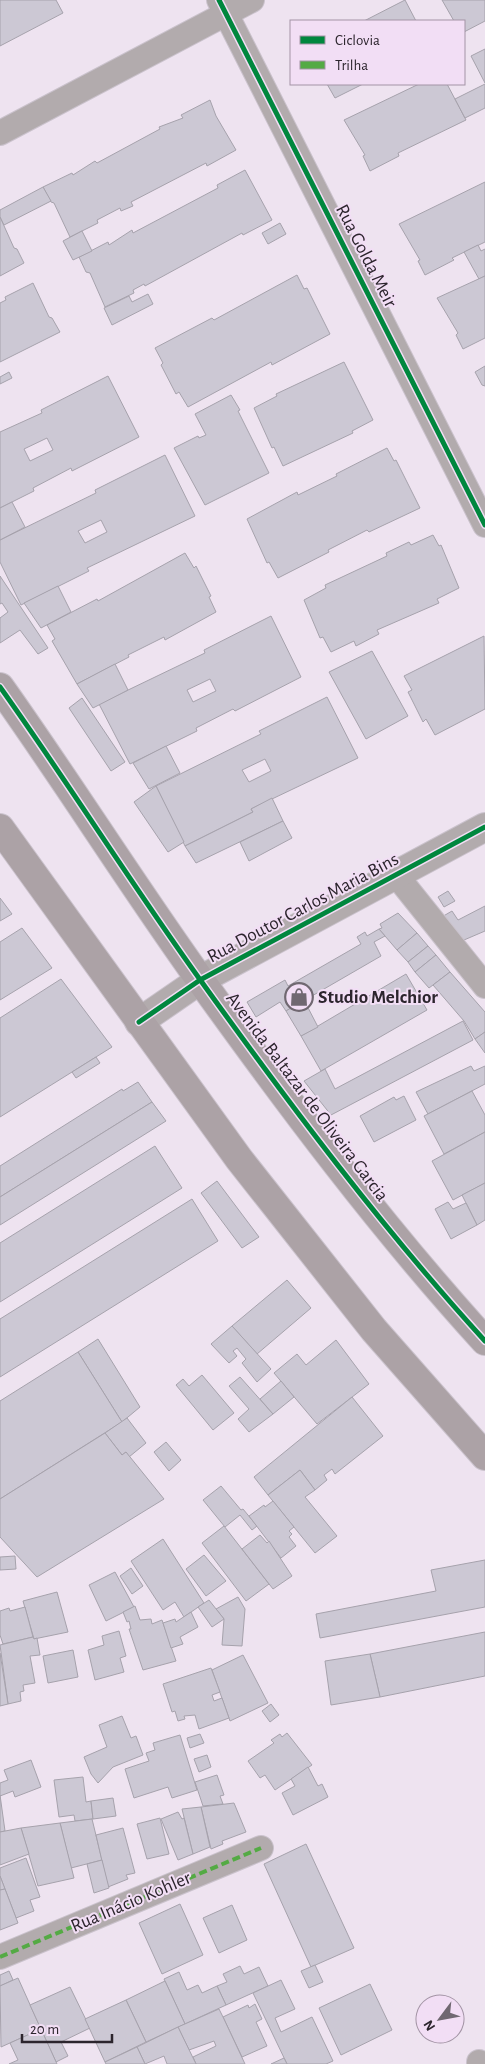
<svg xmlns="http://www.w3.org/2000/svg" width="485" height="2064" font-family="'Alegreya Sans',sans-serif">
  <style>
    .building { fill: #ccc8d4; stroke: #a6a2ac; fill-rule: evenodd }
    .lines { fill: none; stroke-linecap: round; stroke-linejoin: round }
    .minor-casing { stroke: #cac2cc; stroke-width: 26 }
    .tertiary-casing { stroke: #cac2cc; stroke-width: 30 }
    .primary-casing { stroke: #cac2cc; stroke-width: 30 }
    .minor { stroke: #b2abad; stroke-width: 24 }
    .tertiary { stroke: #b2abad; stroke-width: 28 }
    .primary { stroke: #aca2a6; stroke-width: 28 }
    .quiet { stroke: #54aa44; stroke-width: 4; stroke-dasharray: 8 4; stroke-linecap: butt }
    .cycleway-casing { stroke: #f2def5; stroke-width: 8 }
    .cycleway { stroke: #00873e; stroke-width: 5 }
    .labels { text-anchor: middle; dominant-baseline: central; stroke-width: 4; stroke-linejoin: round; paint-order: stroke }
    .street-label { font-size: 19px; fill: #2c252d; stroke: #f2def5 }
    .poi-label { font-size: 19px; font-weight: bold; fill: #2c252d; stroke: #f2def5; text-anchor: start }
  </style>
  <rect width="100%" height="100%" fill="#eee3f0"/>
  <g class="building">
    <path d="M 0,0 L 56,0 L 63,13 L 0,46 Z"/>
    <path d="M 405,0 L 416,21 L 364,21 Z"/>
    <path d="M 442,0 L 485,0 L 485,21 L 464,32 L 464,21 L 454,21 Z"/>
    <path d="M 485,49 L 485,83 L 471,56 Z"/>
    <path d="M 327,84 L 363,84 L 335,98 Z"/>
    <path d="M 419,84 L 447,84 L 466,120 L 398,153 L 399,156 L 370,171 L 363,156 L 365,155 L 344,120 Z"/>
    <path d="M 485,84 L 485,108 L 465,118 L 455,99 Z"/>
    <path d="M 210,100 L 216,116 L 236,150 L 207,166 L 206,163 L 131,202 L 133,206 L 121,211 L 120,208 L 97,220 L 98,223 L 70,237 L 54,203 L 51,202 L 43,187 L 72,173 L 73,175 L 95,161 L 97,163 L 160,129 L 159,127 L 183,118 L 181,115 Z"/>
    <path d="M 245,170 L 272,220 L 243,235 L 242,233 L 145,286 L 144,284 L 133,290 L 134,293 L 105,307 L 90,273 L 86,272 L 79,257 L 108,242 L 109,245 L 132,230 L 133,233 L 218,188 L 217,185 Z"/>
    <path d="M 485,182 L 485,242 L 452,258 L 454,260 L 425,275 L 418,261 L 420,260 L 399,224 Z"/>
    <path d="M 43,187 L 51,201 L 4,225 L 0,217 L 0,210 Z"/>
    <path d="M 0,217 L 14,248 L 17,249 L 24,263 L 0,276 Z"/>
    <path d="M 280,223 L 286,234 L 268,244 L 262,233 Z"/>
    <path d="M 82,231 L 92,251 L 73,260 L 63,241 Z"/>
    <path d="M 478,245 L 481,251 L 485,249 L 485,276 L 479,279 L 464,252 Z"/>
    <path d="M 297,275 L 304,289 L 307,288 L 330,334 L 272,365 L 271,362 L 188,407 L 179,392 L 176,394 L 161,365 L 163,363 L 155,348 L 212,318 L 214,320 Z"/>
    <path d="M 485,276 L 485,338 L 463,349 L 456,335 L 458,333 L 437,298 Z"/>
    <path d="M 33,283 L 49,317 L 52,318 L 60,332 L 0,362 L 0,303 L 6,300 L 5,297 Z"/>
    <path d="M 148,294 L 153,304 L 112,325 L 104,308 L 129,296 L 132,302 Z"/>
    <path d="M 344,362 L 373,420 L 352,431 L 353,433 L 283,466 L 274,447 L 272,448 L 254,408 L 277,396 L 276,394 Z"/>
    <path d="M 485,366 L 485,386 L 482,385 L 475,372 Z"/>
    <path d="M 9,372 L 12,378 L 0,384 L 0,377 Z"/>
    <path d="M 108,376 L 139,437 L 72,471 L 71,468 L 33,488 L 34,491 L 0,508 L 0,432 L 42,413 L 41,410 ZM 47,438 L 53,450 L 30,461 L 24,449 Z"/>
    <path d="M 231,395 L 240,410 L 238,411 L 269,473 L 205,505 L 174,448 L 198,436 L 199,438 L 206,435 L 195,414 Z"/>
    <path d="M 387,448 L 394,461 L 396,460 L 420,508 L 369,532 L 367,530 L 328,550 L 329,552 L 278,578 L 269,562 L 267,563 L 247,519 L 297,492 L 298,495 L 337,476 L 336,474 Z"/>
    <path d="M 165,455 L 195,516 L 87,568 L 89,571 L 21,605 L 0,562 L 0,540 L 96,493 L 95,490 ZM 101,520 L 107,532 L 85,543 L 78,531 Z"/>
    <path d="M 12,502 L 25,527 L 0,540 L 0,508 Z"/>
    <path d="M 433,535 L 439,546 L 441,545 L 459,588 L 437,599 L 439,603 L 377,630 L 379,634 L 356,646 L 354,641 L 331,652 L 323,637 L 320,638 L 304,600 L 326,588 L 325,585 L 387,556 L 386,553 L 409,542 L 411,545 Z"/>
    <path d="M 185,553 L 194,568 L 196,566 L 211,596 L 209,597 L 216,612 L 165,640 L 164,637 L 128,655 L 129,657 L 77,684 L 52,641 L 55,639 L 47,625 L 97,599 L 98,601 Z"/>
    <path d="M 0,576 L 48,648 L 38,654 L 20,630 L 0,643 L 0,618 L 8,612 L 2,603 L 0,604 Z"/>
    <path d="M 58,586 L 71,612 L 41,628 L 24,603 Z"/>
    <path d="M 271,616 L 301,677 L 235,711 L 233,709 L 196,728 L 197,731 L 130,764 L 99,704 L 205,653 L 204,650 ZM 210,679 L 216,691 L 193,702 L 187,690 Z"/>
    <path d="M 484,636 L 485,709 L 435,735 L 426,719 L 423,722 L 408,692 L 412,690 L 404,676 Z"/>
    <path d="M 372,651 L 408,716 L 366,739 L 329,672 Z"/>
    <path d="M 115,664 L 128,690 L 93,708 L 77,684 Z"/>
    <path d="M 327,697 L 358,758 L 251,809 L 253,812 L 185,846 L 156,786 L 261,734 L 259,731 ZM 265,759 L 271,771 L 249,782 L 242,770 Z"/>
    <path d="M 82,698 L 125,762 L 111,771 L 69,708 Z"/>
    <path d="M 166,746 L 180,773 L 149,789 L 133,763 Z"/>
    <path d="M 156,786 L 184,842 L 168,852 L 134,802 Z"/>
    <path d="M 272,798 L 283,821 L 196,863 L 185,846 L 253,812 L 251,809 Z"/>
    <path d="M 283,821 L 292,838 L 249,861 L 240,842 Z"/>
    <path d="M 448,891 L 455,901 L 444,907 L 438,897 Z"/>
    <path d="M 0,898 L 12,914 L 0,921 Z"/>
    <path d="M 485,906 L 485,931 L 457,943 L 440,918 L 452,911 L 458,920 Z"/>
    <path d="M 398,913 L 417,933 L 397,950 L 379,929 L 382,928 L 380,924 Z"/>
    <path d="M 22,928 L 52,968 L 0,1000 L 0,942 Z"/>
    <path d="M 379,929 L 385,936 L 374,942 L 381,956 L 286,1011 L 280,1002 L 256,1017 L 247,1002 L 285,980 L 288,986 L 361,944 L 357,937 L 365,932 L 367,936 Z"/>
    <path d="M 417,933 L 428,946 L 408,962 L 397,950 Z"/>
    <path d="M 428,946 L 436,955 L 415,972 L 408,962 Z"/>
    <path d="M 436,955 L 450,972 L 429,988 L 415,972 Z"/>
    <path d="M 450,972 L 485,1012 L 485,1032 L 475,1039 L 464,1021 L 433,985 Z"/>
    <path d="M 406,974 L 427,1010 L 321,1071 L 301,1036 Z"/>
    <path d="M 61,979 L 112,1047 L 0,1117 L 0,1018 Z"/>
    <path d="M 304,1000 L 318,1027 L 301,1036 L 286,1011 Z"/>
    <path d="M 463,1021 L 473,1040 L 331,1115 L 304,1081 L 325,1069 L 335,1089 Z"/>
    <path d="M 485,1032 L 485,1053 L 475,1039 Z"/>
    <path d="M 96,1057 L 100,1063 L 76,1078 L 72,1072 Z"/>
    <path d="M 471,1066 L 474,1071 L 485,1066 L 485,1084 L 428,1114 L 416,1092 Z"/>
    <path d="M 138,1082 L 152,1102 L 0,1197 L 0,1166 L 122,1089 L 123,1091 Z"/>
    <path d="M 472,1091 L 485,1115 L 485,1132 L 444,1154 L 424,1116 Z"/>
    <path d="M 404,1096 L 416,1120 L 374,1142 L 360,1116 L 394,1097 L 396,1100 Z"/>
    <path d="M 152,1102 L 166,1121 L 0,1225 L 0,1197 Z"/>
    <path d="M 485,1132 L 485,1183 L 453,1200 L 432,1161 Z"/>
    <path d="M 155,1146 L 182,1188 L 0,1302 L 0,1243 Z"/>
    <path d="M 217,1181 L 259,1237 L 242,1248 L 201,1193 Z"/>
    <path d="M 485,1183 L 485,1220 L 477,1225 L 462,1195 Z"/>
    <path d="M 192,1199 L 218,1241 L 0,1377 L 0,1319 Z"/>
    <path d="M 448,1202 L 453,1209 L 466,1203 L 477,1225 L 451,1239 L 435,1209 Z"/>
    <path d="M 287,1280 L 311,1308 L 257,1354 L 232,1326 Z"/>
    <path d="M 232,1326 L 271,1369 L 257,1382 L 242,1363 L 246,1359 L 237,1348 L 233,1351 L 237,1356 L 229,1363 L 211,1344 Z"/>
    <path d="M 98,1339 L 140,1407 L 122,1422 L 78,1352 Z"/>
    <path d="M 336,1340 L 369,1384 L 317,1424 L 274,1373 L 297,1354 L 306,1365 Z"/>
    <path d="M 78,1352 L 122,1422 L 0,1499 L 0,1401 Z"/>
    <path d="M 202,1375 L 234,1413 L 213,1430 L 176,1385 L 183,1379 L 189,1386 Z"/>
    <path d="M 240,1377 L 273,1414 L 249,1432 L 238,1419 L 249,1409 L 229,1386 Z"/>
    <path d="M 281,1381 L 294,1397 L 273,1414 L 260,1399 Z"/>
    <path d="M 352,1397 L 383,1436 L 335,1474 L 332,1469 L 324,1475 L 327,1480 L 315,1490 L 300,1470 L 268,1495 L 254,1477 Z"/>
    <path d="M 127,1418 L 146,1443 L 129,1457 L 126,1452 L 122,1455 L 105,1433 Z"/>
    <path d="M 105,1433 L 122,1455 L 126,1452 L 164,1499 L 37,1577 L 0,1537 L 0,1499 Z"/>
    <path d="M 166,1442 L 181,1460 L 169,1471 L 154,1452 Z"/>
    <path d="M 300,1470 L 315,1490 L 305,1497 L 337,1536 L 315,1553 L 268,1495 Z"/>
    <path d="M 221,1486 L 241,1510 L 243,1509 L 257,1526 L 252,1530 L 240,1515 L 225,1527 L 203,1500 Z"/>
    <path d="M 273,1501 L 294,1527 L 289,1531 L 292,1534 L 289,1537 L 296,1546 L 281,1558 L 249,1516 L 264,1505 L 265,1507 Z"/>
    <path d="M 224,1526 L 269,1584 L 246,1601 L 202,1543 Z"/>
    <path d="M 260,1535 L 267,1543 L 269,1541 L 292,1576 L 273,1589 L 242,1549 Z"/>
    <path d="M 163,1539 L 204,1603 L 184,1617 L 175,1602 L 163,1610 L 131,1561 Z"/>
    <path d="M 204,1555 L 226,1581 L 206,1596 L 186,1569 Z"/>
    <path d="M 15,1556 L 16,1569 L 0,1570 L 0,1557 Z"/>
    <path d="M 485,1560 L 485,1607 L 320,1638 L 316,1614 L 436,1591 L 431,1570 Z"/>
    <path d="M 131,1568 L 143,1586 L 132,1594 L 120,1576 Z"/>
    <path d="M 115,1572 L 134,1607 L 106,1621 L 89,1585 Z"/>
    <path d="M 57,1592 L 68,1632 L 34,1639 L 23,1601 Z"/>
    <path d="M 238,1597 L 245,1609 L 242,1646 L 222,1645 L 224,1619 L 216,1609 Z"/>
    <path d="M 209,1600 L 224,1619 L 212,1627 L 198,1607 Z"/>
    <path d="M 135,1606 L 140,1620 L 151,1619 L 152,1624 L 162,1620 L 176,1661 L 143,1670 L 129,1629 L 131,1629 L 129,1621 L 127,1622 L 123,1612 Z"/>
    <path d="M 25,1607 L 33,1637 L 3,1644 L 0,1635 L 0,1611 L 9,1608 L 10,1611 Z"/>
    <path d="M 191,1612 L 198,1627 L 180,1637 L 183,1644 L 171,1648 L 163,1623 L 175,1619 L 176,1622 Z"/>
    <path d="M 119,1631 L 126,1656 L 120,1658 L 124,1672 L 95,1680 L 88,1650 L 104,1645 L 102,1636 Z"/>
    <path d="M 485,1632 L 485,1676 L 380,1697 L 370,1654 Z"/>
    <path d="M 33,1637 L 34,1639 L 37,1638 L 40,1655 L 30,1656 L 35,1683 L 23,1685 L 24,1691 L 20,1692 L 21,1701 L 8,1704 L 0,1645 Z"/>
    <path d="M 73,1650 L 78,1677 L 48,1683 L 43,1656 Z"/>
    <path d="M 0,1653 L 8,1704 L 0,1706 Z"/>
    <path d="M 370,1654 L 380,1697 L 331,1705 L 325,1661 Z"/>
    <path d="M 243,1655 L 268,1703 L 230,1721 L 212,1670 Z"/>
    <path d="M 211,1668 L 220,1692 L 212,1695 L 214,1701 L 222,1698 L 229,1718 L 199,1729 L 195,1715 L 184,1716 L 185,1719 L 178,1721 L 175,1711 L 172,1712 L 163,1684 Z"/>
    <path d="M 271,1704 L 279,1715 L 270,1722 L 262,1711 Z"/>
    <path d="M 122,1716 L 131,1738 L 136,1736 L 143,1755 L 113,1767 L 98,1783 L 91,1774 L 84,1757 L 107,1747 L 99,1725 Z"/>
    <path d="M 287,1733 L 312,1765 L 275,1790 L 265,1775 L 260,1778 L 248,1761 L 274,1743 L 271,1740 L 280,1734 L 282,1737 Z"/>
    <path d="M 200,1734 L 204,1743 L 190,1748 L 187,1738 Z"/>
    <path d="M 180,1735 L 197,1790 L 172,1798 L 168,1787 L 134,1798 L 125,1769 L 149,1761 L 146,1753 L 155,1750 L 153,1743 Z"/>
    <path d="M 207,1755 L 211,1767 L 199,1772 L 194,1759 Z"/>
    <path d="M 31,1760 L 41,1787 L 15,1797 L 13,1791 L 0,1796 L 0,1783 L 8,1780 L 4,1770 Z"/>
    <path d="M 308,1767 L 318,1786 L 322,1784 L 328,1797 L 293,1815 L 282,1793 L 295,1786 L 291,1779 Z"/>
    <path d="M 217,1775 L 224,1795 L 220,1796 L 223,1804 L 203,1806 L 195,1782 Z"/>
    <path d="M 83,1777 L 86,1802 L 91,1801 L 93,1819 L 75,1821 L 74,1815 L 59,1817 L 54,1780 Z"/>
    <path d="M 0,1795 L 5,1831 L 0,1832 Z"/>
    <path d="M 113,1798 L 116,1816 L 93,1819 L 91,1801 Z"/>
    <path d="M 234,1803 L 246,1832 L 222,1841 L 223,1844 L 211,1849 L 201,1807 Z"/>
    <path d="M 201,1807 L 210,1847 L 193,1854 L 182,1809 Z"/>
    <path d="M 178,1812 L 182,1819 L 184,1818 L 193,1854 L 178,1860 L 161,1819 Z"/>
    <path d="M 160,1818 L 169,1854 L 147,1859 L 137,1824 Z"/>
    <path d="M 92,1819 L 102,1860 L 71,1868 L 60,1823 Z"/>
    <path d="M 60,1823 L 74,1878 L 38,1886 L 21,1828 Z"/>
    <path d="M 21,1828 L 29,1854 L 0,1865 L 0,1832 Z"/>
    <path d="M 123,1828 L 135,1873 L 126,1875 L 128,1879 L 108,1887 L 96,1835 Z"/>
    <path d="M 306,1844 L 354,1948 L 311,1967 L 264,1864 Z"/>
    <path d="M 26,1858 L 40,1897 L 30,1900 L 34,1911 L 16,1918 L 0,1876 L 0,1868 Z"/>
    <path d="M 102,1860 L 109,1888 L 94,1893 L 87,1864 Z"/>
    <path d="M 0,1876 L 5,1889 L 0,1890 Z"/>
    <path d="M 5,1889 L 18,1923 L 0,1930 L 0,1890 Z"/>
    <path d="M 180,1904 L 203,1955 L 162,1974 L 139,1923 Z"/>
    <path d="M 232,1905 L 247,1940 L 219,1953 L 203,1918 Z"/>
    <path d="M 315,1965 L 323,1982 L 309,1988 L 301,1971 Z"/>
    <path d="M 240,1966 L 244,1974 L 259,1967 L 268,1986 L 226,2005 L 217,1986 L 227,1982 L 223,1974 Z"/>
    <path d="M 9,1971 L 13,1980 L 0,1986 L 0,1975 Z"/>
    <path d="M 179,1972 L 187,1990 L 198,1985 L 202,1993 L 217,1986 L 226,2005 L 185,2024 L 164,1979 Z"/>
    <path d="M 18,1978 L 41,2029 L 1,2047 L 0,1986 Z"/>
    <path d="M 281,1980 L 295,2009 L 275,2018 L 281,2032 L 312,2017 L 333,2061 L 326,2064 L 287,2064 L 253,1993 Z"/>
    <path d="M 165,1981 L 185,2024 L 146,2042 L 126,2000 Z"/>
    <path d="M 370,1984 L 392,2030 L 341,2055 L 319,2008 Z"/>
    <path d="M 70,1987 L 90,2028 L 61,2042 L 68,2056 L 56,2062 L 30,2005 Z"/>
    <path d="M 126,2000 L 146,2042 L 105,2062 L 85,2019 Z"/>
    <path d="M 255,2004 L 262,2019 L 256,2022 L 267,2046 L 242,2057 L 223,2017 L 248,2005 L 249,2008 Z"/>
    <path d="M 219,2009 L 223,2017 L 245,2064 L 196,2064 L 193,2057 L 216,2046 L 214,2041 L 189,2050 L 178,2027 Z"/>
    <path d="M 178,2027 L 196,2064 L 167,2064 L 164,2056 L 145,2064 L 137,2047 Z"/>
    <path d="M 41,2029 L 57,2064 L 9,2064 L 18,2060 L 10,2043 Z"/>
    <path d="M 137,2047 L 145,2064 L 106,2064 L 105,2062 Z"/>
    <path d="M 284,2058 L 287,2064 L 271,2064 Z"/>
  </g>
  <g class="lines">
    <defs>
      <g id="minor">
        <path d="M 219,0 L 485,525"/>
        <path d="M 0,133 L 252,0"/>
        <path d="M 396,875 L 485,986"/>
        <path d="M 0,1957 L 261,1848"/>
        <path d="M 479,2062 L 479,2064"/>
      </g>
      <path id="tertiary" d="M 139,1022 L 200,980 L 485,827"/>
      <g id="primary">
        <path d="M 0,687 C 69,784 132,885 201,981 C 290,1105 382,1228 485,1341"/>
        <path d="M 0,828 L 239,1159 L 374,1330 L 485,1456"/>
      </g>
    </defs>
    <use href="#minor" class="minor-casing"/>
    <use href="#tertiary" class="tertiary-casing"/>
    <use href="#primary" class="primary-casing"/>
    <use href="#minor" class="minor"/>
    <use href="#tertiary" class="tertiary"/>
    <use href="#primary" class="primary"/>
    <path class="quiet" d="M 0,1957 L 261,1848"/>
    <defs>
      <g id="cycleway">
        <path d="M 219,0 L 485,525"/>
        <path d="M 0,687 C 69,784 132,885 201,981 C 290,1105 382,1228 485,1341"/>
        <path d="M 139,1022 L 200,980 L 485,827"/>
      </g>
    </defs>
    <use href="#cycleway" class="cycleway-casing"/>
    <use href="#cycleway" class="cycleway"/>
  </g>
  <defs>
    <symbol id="shop-ring" viewBox="-11 -11 22 22"><circle r="9.5" fill="#f2def5" stroke="#706871" stroke-width="1.5"/><path d="M-5-2.5h2.3a2.7 3.5 0 0 1 5.4 0H5L5.5 6h-11ZM-1.5-2.5h3a1.5 2.3 0 0 0-3 0Z" fill="#706871"/></symbol>
  </defs>
  <g fill-rule="evenodd">
    <use href="#shop-ring" x="283" y="981" width="32" height="32"/>
  </g>
  <g class="labels">
    <g class="street-label">
      <text transform="translate(366 256) rotate(63)">Rua Golda Meir</text>
      <text transform="translate(303 908) rotate(-28)">Rua Doutor Carlos Maria Bins</text>
      <text transform="translate(307 1097) rotate(53)">Avenida Baltazar de Oliveira Garcia</text>
      <text transform="translate(131 1902) rotate(-23)">Rua Inácio Kohler</text>
    </g>
    <g class="poi-label">
      <text x="318" y="997">Studio Melchior</text>
    </g>
  </g>
  <rect x="290" y="20" width="175" height="65" fill="#f2def5" stroke="#a394a5"/>
  <rect x="300" y="36" width="25" height="8" fill="#00873e" stroke="#a394a5"/>
  <text x="335" y="45" font-size="15" fill="#2c252d">Ciclovia</text>
  <rect x="300" y="61" width="25" height="8" fill="#54aa44" stroke="#a394a5"/>
  <text x="335" y="70" font-size="15" fill="#2c252d">Trilha</text>
  <g transform="translate(440 2019) rotate(238)"><circle r="24" fill="#f2def5" stroke="#a394a5"/>
  <path d="M0-4L9 19L0 12L-9 19Z" fill="#706871"/>
  <text y="-8" font-size="14" font-weight="bold" text-anchor="middle" fill="#2c252d">N</text>
  </g>
  <path d="M22 2034v8h90v-8" fill="none" stroke="#2c252d" stroke-width="2.5"/>
  <text x="30" y="2034" font-size="15" fill="#2c252d" stroke="#f2def5" stroke-width="4" paint-order="stroke">20 m</text>
</svg>
